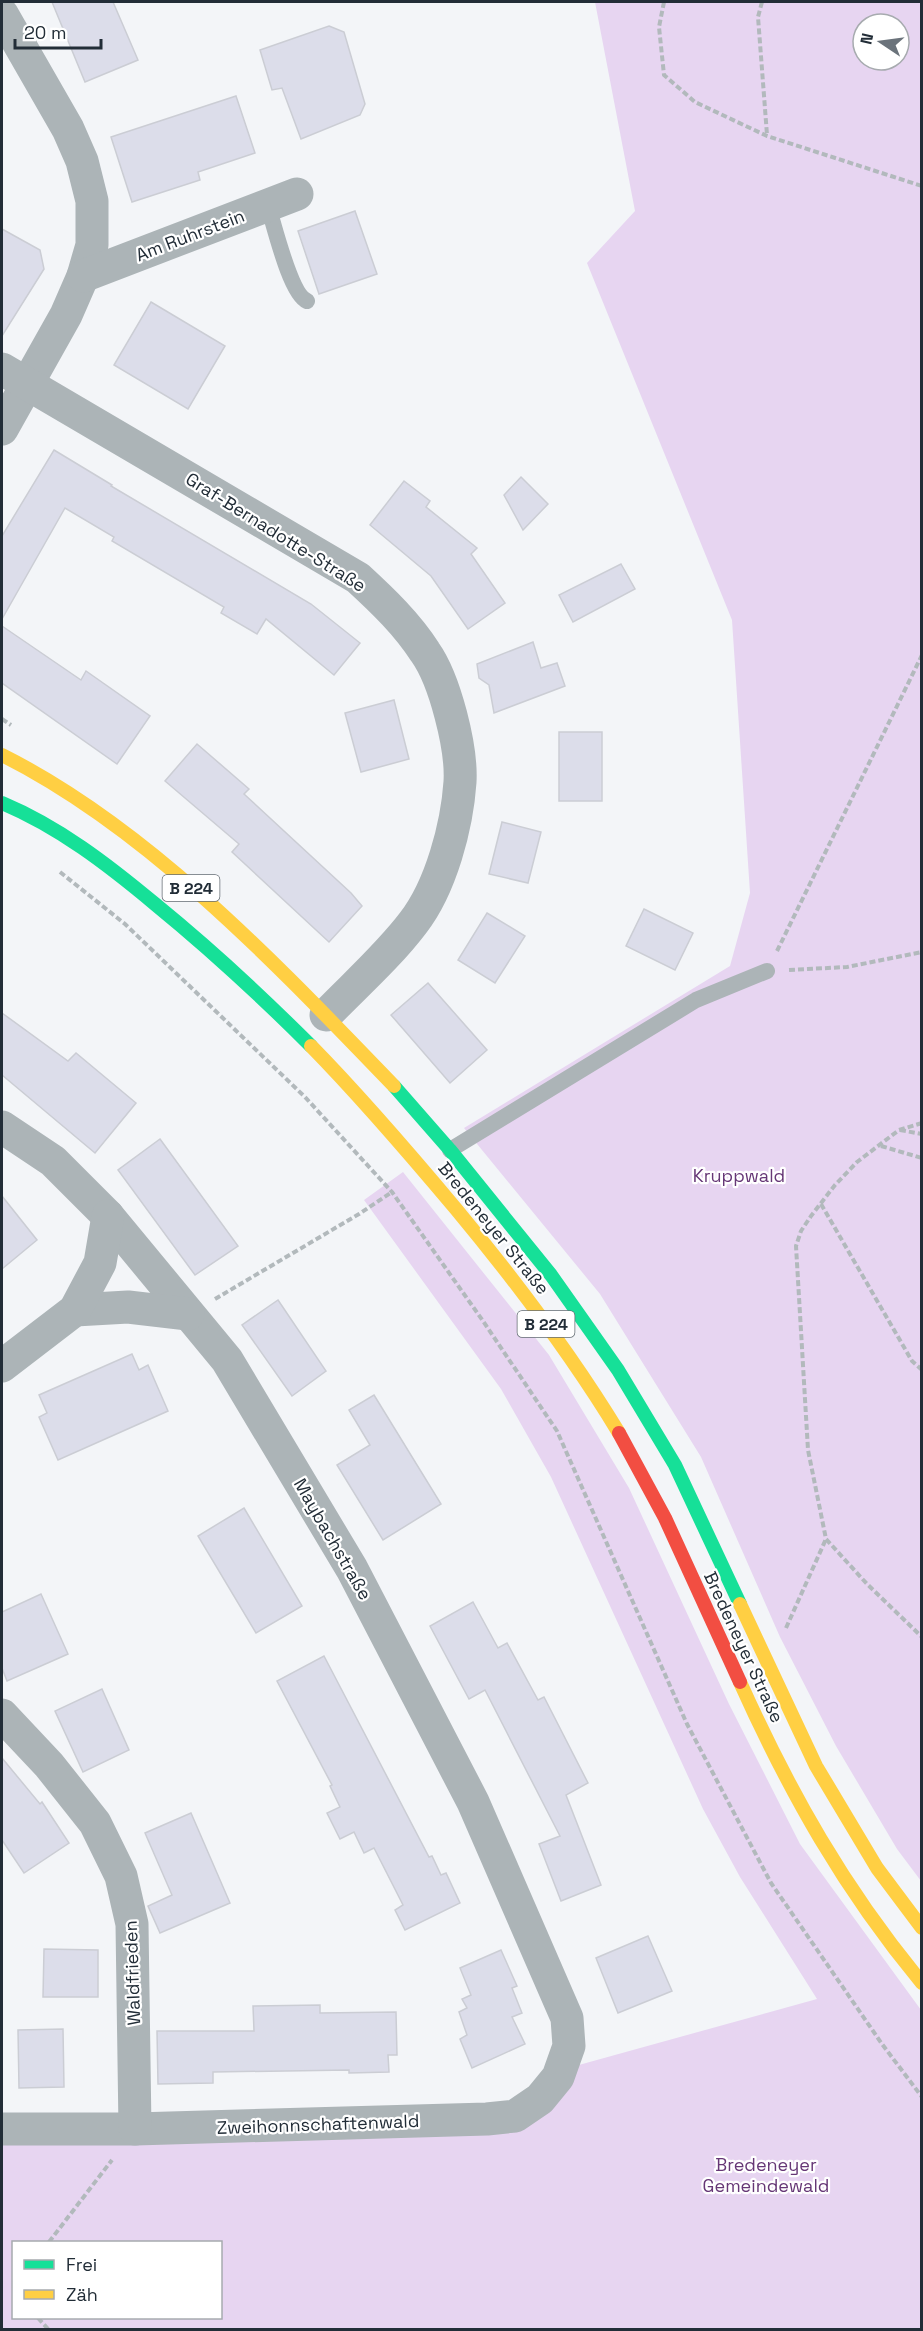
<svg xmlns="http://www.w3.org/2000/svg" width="923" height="2331" font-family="'Space Grotesk',sans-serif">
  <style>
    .green { fill: #e7d5f1; fill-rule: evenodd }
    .building { fill: #dcddea; stroke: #cbcdd4; stroke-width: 1.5 }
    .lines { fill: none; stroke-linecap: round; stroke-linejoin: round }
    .path { stroke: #b2b9bc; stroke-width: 4; stroke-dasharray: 6 3; stroke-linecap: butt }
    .lane { stroke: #acb4b7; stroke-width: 16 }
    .street { stroke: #acb4b7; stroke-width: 33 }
    .fast { stroke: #16e098; stroke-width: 14 }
    .slow { stroke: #ffcf43; stroke-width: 14 }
    .jam { stroke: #f24e42; stroke-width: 14 }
    .labels { text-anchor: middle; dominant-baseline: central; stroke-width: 4.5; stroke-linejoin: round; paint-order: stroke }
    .shield { fill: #fff; stroke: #646c73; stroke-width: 1.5 }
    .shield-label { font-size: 16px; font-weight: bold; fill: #222d37 }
    .street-label { font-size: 18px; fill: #222d37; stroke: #fff }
    .park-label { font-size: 18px; fill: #663776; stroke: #fff }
  </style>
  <rect width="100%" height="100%" fill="#f3f5f8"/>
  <g class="green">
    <path d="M 595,2 L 921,2 L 921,1881 L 897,1849 L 836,1746 L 780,1637 L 701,1457 L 600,1294 L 464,1128 L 730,966 L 750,893 L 732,620 L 587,263 L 635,211 ZM 863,24 L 899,24 L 899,60 L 863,60 Z"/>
    <path d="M 403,1172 L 549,1355 L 629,1488 L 729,1704 L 800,1844 L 921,2010 L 921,2329 L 2,2330 L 2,2135 L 486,2124 L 568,2068 L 817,1999 L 740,1877 L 703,1809 L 551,1477 L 501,1389 L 364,1200 ZM 14,2242 L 220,2242 L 220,2318 L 14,2318 Z"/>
  </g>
  <g class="building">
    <path d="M 52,2 L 113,2 L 138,60 L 85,82 Z"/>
    <path d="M 329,26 L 344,32 L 365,104 L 360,115 L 301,139 L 282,88 L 272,90 L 260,50 Z"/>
    <path d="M 236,96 L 255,153 L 198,172 L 200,180 L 132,202 L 111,137 Z"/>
    <path d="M 355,211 L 377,274 L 319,294 L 298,231 Z"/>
    <path d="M 2,229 L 40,250 L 44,269 L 2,336 Z"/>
    <path d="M 151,302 L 225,346 L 188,409 L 114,365 Z"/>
    <path d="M 54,450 L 112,485 L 111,486 L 311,604 L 360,643 L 334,675 L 266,619 L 257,634 L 221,613 L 224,607 L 112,541 L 114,537 L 65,508 L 2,619 L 2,536 Z"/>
    <path d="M 521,477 L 548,504 L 523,530 L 504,495 Z"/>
    <path d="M 404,481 L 430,501 L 426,507 L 477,548 L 471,554 L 505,603 L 468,629 L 431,576 L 370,525 Z"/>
    <path d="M 621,564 L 635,589 L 573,622 L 559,595 Z"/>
    <path d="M 2,626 L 81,680 L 86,671 L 150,716 L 117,764 L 2,683 Z"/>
    <path d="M 533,642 L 541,668 L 557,663 L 565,686 L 494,713 L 489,685 L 479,678 L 477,664 Z"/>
    <path d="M 394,700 L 409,759 L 361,772 L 345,713 Z"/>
    <rect x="559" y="732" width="43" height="69"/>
    <path d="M 197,744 L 249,789 L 244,794 L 351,893 L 362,906 L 329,942 L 232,852 L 239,844 L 165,781 Z"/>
    <path d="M 502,822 L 541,832 L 528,883 L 489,874 Z"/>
    <path d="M 644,909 L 693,933 L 675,970 L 626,946 Z"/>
    <path d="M 487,913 L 525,936 L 495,983 L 458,960 Z"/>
    <path d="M 428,983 L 487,1050 L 450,1083 L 391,1015 Z"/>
    <path d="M 2,1013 L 68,1061 L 76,1053 L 136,1103 L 95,1153 L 2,1075 Z"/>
    <path d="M 160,1139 L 238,1246 L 195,1275 L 118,1170 Z"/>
    <path d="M 2,1196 L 37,1240 L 2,1269 Z"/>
    <path d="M 278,1300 L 326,1371 L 292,1396 L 242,1325 Z"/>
    <path d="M 132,1354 L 139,1370 L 148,1365 L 168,1411 L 58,1460 L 39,1417 L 47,1413 L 39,1395 Z"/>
    <path d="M 374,1395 L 441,1504 L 383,1540 L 337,1465 L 370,1445 L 349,1410 Z"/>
    <path d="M 244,1508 L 302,1606 L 256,1633 L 198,1536 Z"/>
    <path d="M 41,1594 L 68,1654 L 7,1681 L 2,1668 L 2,1612 Z"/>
    <path d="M 473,1602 L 498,1648 L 507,1643 L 538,1700 L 544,1697 L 588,1783 L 566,1795 L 601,1885 L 561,1901 L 539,1844 L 560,1836 L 485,1690 L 469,1699 L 430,1626 Z"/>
    <path d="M 324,1656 L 429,1857 L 432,1856 L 441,1875 L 446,1873 L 460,1903 L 405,1930 L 395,1910 L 403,1905 L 374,1848 L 364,1853 L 354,1832 L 340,1839 L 327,1813 L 340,1807 L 330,1786 L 332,1785 L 277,1681 Z"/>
    <path d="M 102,1689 L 129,1750 L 83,1772 L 55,1711 Z"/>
    <path d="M 2,1758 L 40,1804 L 42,1802 L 69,1843 L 24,1873 L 2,1840 Z"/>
    <path d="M 191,1813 L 230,1903 L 160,1933 L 148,1906 L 172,1895 L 145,1833 Z"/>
    <path d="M 648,1936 L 672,1991 L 618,2013 L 596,1958 Z"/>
    <path d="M 44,1949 L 98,1950 L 98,1997 L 43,1997 Z"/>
    <path d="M 501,1950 L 517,1986 L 512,1988 L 522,2013 L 512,2017 L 525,2044 L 472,2068 L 460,2039 L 467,2035 L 459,2012 L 467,2008 L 462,1999 L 471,1995 L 460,1968 Z"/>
    <path d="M 320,2005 L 320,2013 L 396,2012 L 397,2055 L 388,2055 L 389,2072 L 349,2073 L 349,2070 L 213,2072 L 213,2083 L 158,2084 L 157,2031 L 254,2031 L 253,2006 Z"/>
    <path d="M 63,2029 L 64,2087 L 19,2088 L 18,2030 Z"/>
  </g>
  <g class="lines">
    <g class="path">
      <path d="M 664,2 L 659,27 L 664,75 L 695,102 L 767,136 L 922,186"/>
      <path d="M 762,2 L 758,17 L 767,135"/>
      <path d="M 2,719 L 11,725"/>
      <path d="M 60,872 L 125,924 L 305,1097 L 392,1192 L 483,1321 L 557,1431 L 687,1724 L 771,1883 L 882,2044 L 922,2097"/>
      <path d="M 777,951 L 922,655"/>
      <path d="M 789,970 L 847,967 L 922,952"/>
      <path d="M 922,1123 L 899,1130 L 857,1162 L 835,1185 L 811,1216 L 801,1231 L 796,1246 L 808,1450 L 826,1539 L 867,1584 L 922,1637"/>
      <path d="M 900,1130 L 922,1134"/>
      <path d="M 881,1146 L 922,1158"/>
      <path d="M 821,1204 L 912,1361 L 922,1370"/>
      <path d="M 215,1299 L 359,1214 L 392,1192"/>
      <path d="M 786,1628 L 826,1539"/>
      <path d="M 49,2242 L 112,2160"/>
      <path d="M 14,2288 L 14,2292"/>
      <path d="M 38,2318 L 49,2330"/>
    </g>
    <g class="lane">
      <path d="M 268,206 C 274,224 290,294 307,301"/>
      <path d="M 450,1150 L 696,1000 L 767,971"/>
    </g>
    <g class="street">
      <path d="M 2,14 L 68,129 L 82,161 L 92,201 L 92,245 L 83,276 L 66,315 L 2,429"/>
      <path d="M 83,276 L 297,194"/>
      <path d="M 2,369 L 358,578 C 383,601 407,624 425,652 C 445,680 462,748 460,782 C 457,826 441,887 413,923 C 388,956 355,985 326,1015"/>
      <path d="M 2,1127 L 53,1161 L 108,1216 L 227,1360 L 352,1569 L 473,1802 L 567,2018 L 569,2046 L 558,2077 L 540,2099 L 515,2116 L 487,2119 L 135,2129 L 2,2129"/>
      <path d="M 75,1310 L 128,1307 L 188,1314"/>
      <path d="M 2,1366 L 75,1310 L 100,1263 L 108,1216"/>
      <path d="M 2,1715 L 49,1765 L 95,1823 L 121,1876 L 132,1924 L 135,2129"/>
    </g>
    <g class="fast">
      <path d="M 2,803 C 59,827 107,864 155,904 C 209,948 261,996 311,1046"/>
      <path d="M 394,1086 L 450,1150 L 551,1275 L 618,1370 L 675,1465 L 740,1604"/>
    </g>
    <g class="slow">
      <path d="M 2,755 C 150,829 280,968 394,1086"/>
      <path d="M 311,1046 C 362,1098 409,1153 456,1209 C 515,1280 571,1354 619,1433"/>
      <path d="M 740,1604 L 816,1766 L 877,1868 L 922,1928"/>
      <path d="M 740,1682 C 790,1793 844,1889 922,1983"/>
    </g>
    <path class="jam" d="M 619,1433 L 665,1518 L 740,1682"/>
  </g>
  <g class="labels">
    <g class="shield">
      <rect x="162.5" y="875" width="57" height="26" rx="4.5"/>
      <rect x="517.5" y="1311" width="57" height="26" rx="4.5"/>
    </g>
    <g class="shield-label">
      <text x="191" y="888">B 224</text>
      <text x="546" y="1324">B 224</text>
    </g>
    <g class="street-label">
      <text transform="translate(190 235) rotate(-21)">Am Ruhrstein</text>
      <text transform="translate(276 532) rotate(32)">Graf-Bernadotte-Straße</text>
      <text transform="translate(494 1228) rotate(51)">Bredeneyer Straße</text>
      <text transform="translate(333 1539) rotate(60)">Maybachstraße</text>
      <text transform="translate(744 1647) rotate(65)">Bredeneyer Straße</text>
      <text transform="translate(132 1973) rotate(-92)">Waldfrieden</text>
      <text transform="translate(318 2124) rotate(-2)">Zweihonnschaftenwald</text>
    </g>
    <g class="park-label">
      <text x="739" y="1175">Kruppwald</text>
      <text x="766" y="2164">Bredeneyer<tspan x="766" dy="21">Gemeindewald</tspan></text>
    </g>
  </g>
  <rect width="923" height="2331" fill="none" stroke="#222d37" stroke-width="6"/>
  <rect x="12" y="2241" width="210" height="78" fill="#ffffff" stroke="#a7abaf" stroke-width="1.5"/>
  <rect x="24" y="2260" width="30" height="9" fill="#16e098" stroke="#a7abaf" stroke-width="1.5"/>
  <text x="66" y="2271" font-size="18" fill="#222d37">Frei</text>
  <rect x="24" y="2290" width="30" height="9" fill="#ffcf43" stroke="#a7abaf" stroke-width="1.5"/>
  <text x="66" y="2301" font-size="18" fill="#222d37">Zäh</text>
  <g transform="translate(881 42) rotate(283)"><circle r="28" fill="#ffffff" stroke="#a7abaf" stroke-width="1.5"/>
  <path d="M0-4.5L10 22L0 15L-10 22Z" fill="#6b737b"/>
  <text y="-9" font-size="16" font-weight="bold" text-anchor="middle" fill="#222d37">N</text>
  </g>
  <path d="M15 39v9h86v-9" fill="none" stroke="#222d37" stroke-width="3"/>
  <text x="24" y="39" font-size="18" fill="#222d37" stroke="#ffffff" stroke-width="4.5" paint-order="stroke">20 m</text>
</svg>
